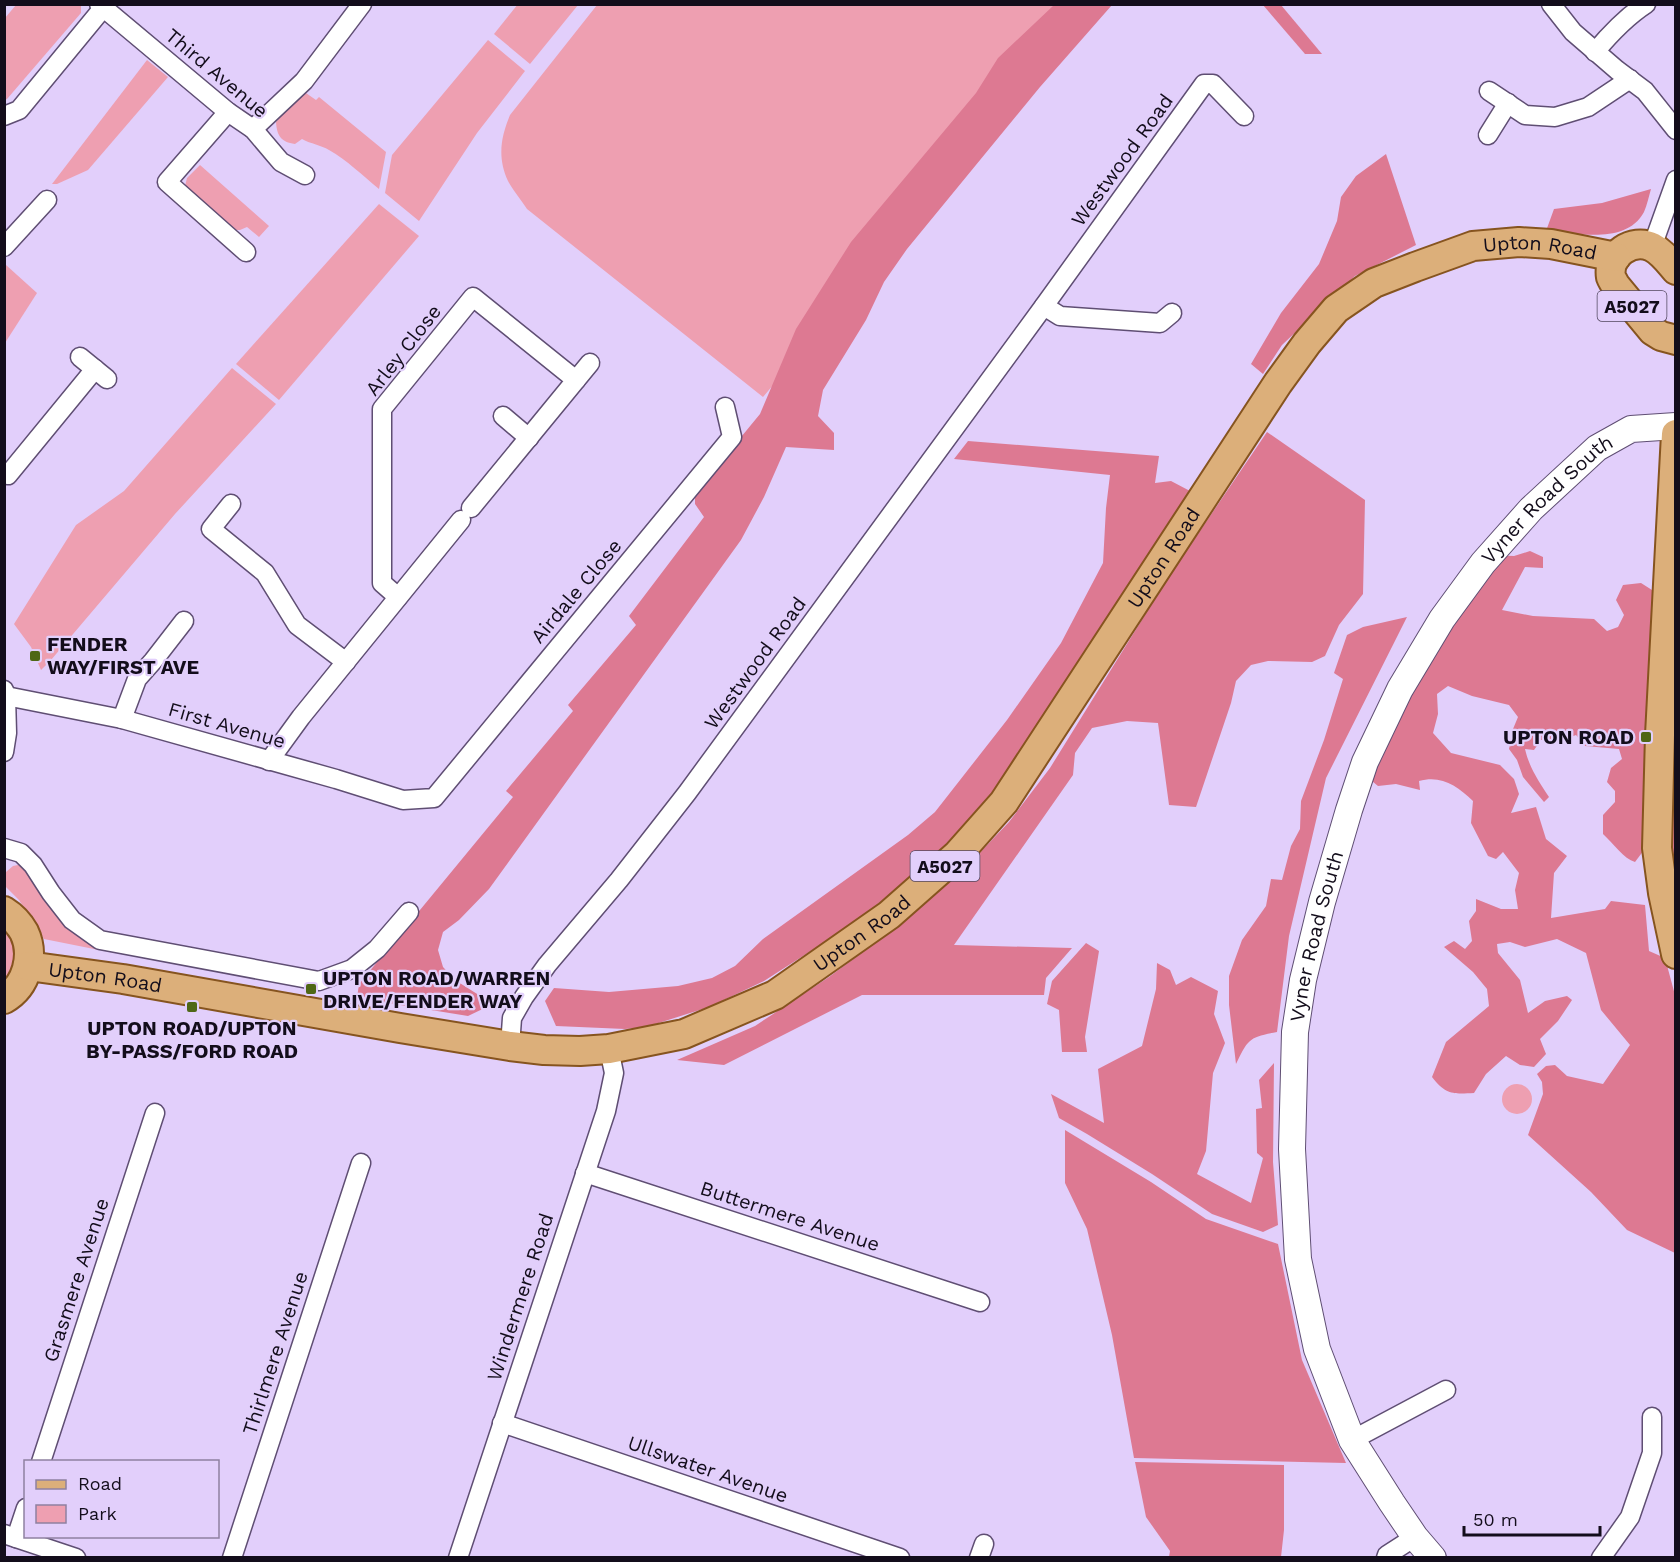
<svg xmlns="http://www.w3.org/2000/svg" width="1680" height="1562" font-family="'Work Sans',sans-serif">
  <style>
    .green { fill: #ee9fb1 }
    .forest { fill: #dd7992 }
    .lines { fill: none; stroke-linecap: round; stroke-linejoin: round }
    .street-casing { stroke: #5f4e73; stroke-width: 21 }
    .secondary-casing { stroke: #5f4e73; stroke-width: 28 }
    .primary-casing { stroke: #86541f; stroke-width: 32 }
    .street { stroke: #fff; stroke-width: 18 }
    .secondary { stroke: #fff; stroke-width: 26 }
    .primary { stroke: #dcaf7a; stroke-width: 28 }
    .poi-dot { fill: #4f6716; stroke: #e2cffb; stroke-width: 2 }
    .labels { text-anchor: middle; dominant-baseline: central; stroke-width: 4.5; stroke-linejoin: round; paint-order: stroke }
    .shield { fill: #e2cffb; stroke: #51475e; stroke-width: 1.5 }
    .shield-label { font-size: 18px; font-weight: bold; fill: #130d1b }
    .street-label { font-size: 20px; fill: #130d1b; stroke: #e2cffb }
    .poi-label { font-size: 20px; font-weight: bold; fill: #130d1b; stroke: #e2cffb; text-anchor: start }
  </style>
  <rect width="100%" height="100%" fill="#e2cffb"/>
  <g class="green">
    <path d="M 518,4 L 578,5 L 530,64 L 494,34 Z"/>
    <path d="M 16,5 L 80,5 L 81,6 L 81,13 L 7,99 L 5,100 L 5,18 Z"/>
    <path d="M 597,5 L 1095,5 L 763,397 L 527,209 C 521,200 513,190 508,181 C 497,157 501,137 510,115 Z"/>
    <path d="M 488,40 L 525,71 L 477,133 L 419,221 L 385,193 L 392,155 Z"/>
    <path d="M 147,60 L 168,77 L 88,170 L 57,184 L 52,184 Z"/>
    <path d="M 303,91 L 316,100 L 319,97 L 386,152 L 379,189 C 363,176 347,160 329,150 C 321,145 311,144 302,139 L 295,144 C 281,142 277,136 276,122 Z"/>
    <path d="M 200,165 L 269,226 L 259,237 L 247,227 L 240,230 L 233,230 L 185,186 L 187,178 Z"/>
    <path d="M 379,204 L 419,236 L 279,400 L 236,364 Z"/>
    <path d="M 6,265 L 37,293 L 5,343 L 4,268 Z"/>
    <path d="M 232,368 L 276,404 L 175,514 L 51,660 L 41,670 L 31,647 L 14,624 L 76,525 L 124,491 Z"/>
    <path d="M 18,865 L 23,866 L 85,940 L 99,950 L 44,939 L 19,900 L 5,886 L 6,872 L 13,866 Z"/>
    <path d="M 5,926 C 16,944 21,963 5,981 Z"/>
    <circle cx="1517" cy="1099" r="15"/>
  </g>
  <g class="forest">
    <path d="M 1054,5 L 1112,5 L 1040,87 L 907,249 L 884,282 L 866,320 L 823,390 L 818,416 L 834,433 L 834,450 L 786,447 L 764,497 L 741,540 L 489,889 L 459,920 L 443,932 L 438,950 L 443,967 L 455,980 L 493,1004 L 468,1016 L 357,998 L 359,984 L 513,797 L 506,791 L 573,711 L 568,705 L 636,625 L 629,616 L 704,517 L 695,504 L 695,493 L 760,414 L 796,329 L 851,242 L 976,93 L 998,58 Z"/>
    <path d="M 1263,5 L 1281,5 L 1322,54 L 1305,54 Z"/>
    <path d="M 1386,154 L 1416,245 L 1355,276 L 1282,345 L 1263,374 L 1251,364 L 1281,313 L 1319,264 L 1337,221 L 1341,197 L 1356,176 Z"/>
    <path d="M 1651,189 C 1649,196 1647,205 1644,212 C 1626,245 1578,233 1546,231 L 1554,209 L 1602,203 Z"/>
    <path d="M 1267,432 L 1365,500 L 1363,594 L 1339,625 L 1325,656 L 1312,662 L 1268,661 L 1251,665 L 1236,681 L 1231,703 L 1196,807 L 1169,805 L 1158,723 L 1127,721 L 1092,728 L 1075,753 L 1073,775 L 954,945 L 1072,948 L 1046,978 L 1044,995 L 862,995 L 724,1065 L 677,1060 L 755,1026 L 829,977 L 903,922 L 971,862 L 1009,822 L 1050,768 L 1166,581 Z"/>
    <path d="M 968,441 L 1159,456 L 1155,483 L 1171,481 L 1190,491 L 1049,720 L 1012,771 L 975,816 L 917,874 L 845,929 L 764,981 L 709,1007 L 646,1027 L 625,1029 L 556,1026 L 545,1001 L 554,988 L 609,992 L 678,986 L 712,978 L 735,966 L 763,939 L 908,835 L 935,812 L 1007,720 L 1061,643 L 1103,563 L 1106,508 L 1110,475 L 954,459 Z"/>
    <path d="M 1530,551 L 1543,557 L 1543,568 L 1525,567 L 1502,610 L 1533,616 L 1594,619 L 1607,631 L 1618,627 L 1624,615 L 1616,600 L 1623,585 L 1641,583 L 1652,590 L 1657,605 L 1649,672 L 1647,749 L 1650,842 L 1635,862 C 1624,859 1613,843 1603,834 L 1603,815 L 1615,802 L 1615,791 L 1607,782 L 1611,768 L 1622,759 L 1619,749 L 1585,746 L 1576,735 L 1563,740 L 1541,740 L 1534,750 L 1525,749 C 1529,767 1539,782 1549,797 L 1544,802 L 1523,777 L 1517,760 L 1509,749 L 1513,729 L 1518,717 L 1509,705 L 1472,696 L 1448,686 L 1437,694 L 1438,714 L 1433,733 L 1451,753 L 1500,765 L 1514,779 L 1519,794 L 1511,813 L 1536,807 L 1546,839 L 1567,856 L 1554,873 L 1551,918 L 1605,909 L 1611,901 L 1645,905 L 1649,951 L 1665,958 L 1675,995 L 1675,1253 L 1627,1230 L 1591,1192 L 1528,1135 L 1543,1094 L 1542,1082 L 1537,1074 L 1546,1066 L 1555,1065 L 1567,1076 L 1603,1084 L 1630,1045 L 1601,1010 L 1586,953 L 1557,939 L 1525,947 L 1510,942 L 1497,944 L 1498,953 L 1520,980 L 1528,1013 L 1545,1001 L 1567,996 L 1572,1000 L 1558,1021 L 1540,1039 L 1546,1054 L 1534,1067 L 1520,1065 L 1506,1056 L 1486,1074 L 1474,1093 C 1453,1094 1446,1095 1432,1077 L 1446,1042 L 1489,1006 L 1487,989 L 1473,972 L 1444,947 L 1454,941 L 1465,949 L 1472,941 L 1469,921 L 1476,911 L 1476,899 L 1501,909 L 1518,909 L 1515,890 L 1519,873 L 1503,852 L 1496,859 L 1488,856 L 1471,823 L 1473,801 C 1457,786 1442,775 1419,781 L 1420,790 L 1396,784 L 1378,786 L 1367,777 L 1457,601 L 1489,555 L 1514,556 Z"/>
    <path d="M 1407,617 L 1326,778 L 1289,936 L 1277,1032 C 1249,1037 1248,1039 1236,1064 L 1229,1005 L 1229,976 L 1242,940 L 1266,906 L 1271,879 L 1282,880 L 1291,846 L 1300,829 L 1301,801 L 1324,740 L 1343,679 L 1334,673 L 1347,635 L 1363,627 Z"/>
    <path d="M 1675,743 L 1675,895 L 1671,873 L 1671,744 Z"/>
    <path d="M 1086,943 L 1099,951 L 1085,1037 L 1087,1052 L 1062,1052 L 1059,1010 L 1047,1004 L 1052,981 Z"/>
    <path d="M 1157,963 L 1170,970 L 1176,985 L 1191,977 L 1218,991 L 1214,1014 L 1225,1043 L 1213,1073 L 1206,1151 L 1197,1174 L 1251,1203 L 1263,1158 L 1257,1153 L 1256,1109 L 1262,1108 L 1259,1080 L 1274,1063 L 1273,1162 L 1278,1225 L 1263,1232 L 1212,1214 L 1152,1174 L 1087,1134 L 1059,1118 L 1051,1094 L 1104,1123 L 1098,1069 L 1142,1046 L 1156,989 Z"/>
    <path d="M 1065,1130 L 1151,1182 L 1206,1219 L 1278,1244 L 1302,1360 L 1346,1463 L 1134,1458 L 1112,1335 L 1087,1229 L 1065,1183 Z"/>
    <path d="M 1135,1462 L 1284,1465 L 1284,1530 L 1281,1557 L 1169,1557 L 1170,1551 L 1146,1517 Z"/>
  </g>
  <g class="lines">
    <defs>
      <g id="street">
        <path d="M 99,4 L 228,112 L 253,129 L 281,162 L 305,175"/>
        <path d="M 1551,4 L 1573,32 L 1617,70 L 1645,91 L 1676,130"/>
        <path d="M 1595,52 C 1610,34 1626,17 1646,4"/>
        <path d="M 1489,91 L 1525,115 L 1555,117 L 1588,107 L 1630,79"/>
        <path d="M 228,112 L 167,182 L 246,252"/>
        <path d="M 4,116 L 19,110 L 103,8"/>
        <path d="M 253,129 L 304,81 L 362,4"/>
        <path d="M 1488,135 L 1508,103"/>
        <path d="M 4,247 L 47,200"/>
        <path d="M 1652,247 L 1676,180"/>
        <path d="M 1044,306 L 1060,316 L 1160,323 L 1172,313"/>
        <path d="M 80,357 L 107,379"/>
        <path d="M 576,380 L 590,363"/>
        <path d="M 503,416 L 529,438"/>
        <path d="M 4,474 L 8,475 L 95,369"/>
        <path d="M 231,504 L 211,529 L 265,573 L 297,625 L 346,662"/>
        <path d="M 398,597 L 382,583 L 382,409 L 473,297 L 576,380 L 471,508"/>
        <path d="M 4,690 L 6,696 L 7,733 L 4,752"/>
        <path d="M 6,696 L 122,719 L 336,779 L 403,800 L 434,798 L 732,437 L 725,407"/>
        <path d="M 122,719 L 137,679 L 153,661 L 184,621"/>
        <path d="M 269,761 L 301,717 L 461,520"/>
        <path d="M 4,848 L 21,853 L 33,865 L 51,893 L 72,920 L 100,940 L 319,981 L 352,969 L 377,949 L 409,912"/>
        <path d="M 510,1046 L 512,1018 L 524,997 L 547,965 L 619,880 L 687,793 L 1044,306 L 1204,84 L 1213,84 L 1244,116"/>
        <path d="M 585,1173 L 980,1302"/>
        <path d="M 502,1423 L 900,1558"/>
        <path d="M 1352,1440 L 1446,1390"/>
        <path d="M 41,1462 L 155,1113"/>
        <path d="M 4,1534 L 76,1558"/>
        <path d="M 16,1538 L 26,1508"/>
        <path d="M 232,1558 L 361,1163"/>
        <path d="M 458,1558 L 606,1111 L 614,1073 L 609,1049"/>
        <path d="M 979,1558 L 984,1544"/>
        <path d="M 1386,1558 L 1387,1555 L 1415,1537"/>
        <path d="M 1601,1558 L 1630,1517 L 1652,1453 L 1652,1417"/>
      </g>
      <g id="secondary">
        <path id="s1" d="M 1433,1558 L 1415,1537 L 1392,1503 L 1352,1440 L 1317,1349 L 1298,1259 L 1292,1149 L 1295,1032 L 1303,980 L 1322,902 L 1349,810 L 1365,762 L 1400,689 L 1442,619 L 1483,563 L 1531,509 L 1597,448 L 1631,429 L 1676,426"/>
      </g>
      <g id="primary">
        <path d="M 1676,270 C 1669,262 1662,252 1652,247 C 1633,238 1607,254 1611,277 C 1612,280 1614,282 1615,285 L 1653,331 L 1661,336 L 1676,340"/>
        <path d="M 1676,434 L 1660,735 L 1657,848 L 1663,893 L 1676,954"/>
        <path d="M 4,911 C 12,916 19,923 24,932 C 35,955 27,986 4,999"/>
        <path id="s2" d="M 28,966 L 123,979 L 400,1028 L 510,1046 L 544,1050 L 580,1051 L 609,1049 L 684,1034 L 775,995 L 889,915 L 957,855 L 1004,802 L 1278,383 L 1307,343 L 1336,309 L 1374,283 L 1415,267 L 1473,246 L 1519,242 L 1551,244 L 1616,257"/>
      </g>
    </defs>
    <use href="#street" class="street-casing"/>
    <use href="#secondary" class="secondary-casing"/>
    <use href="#primary" class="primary-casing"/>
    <use href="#street" class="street"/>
    <use href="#secondary" class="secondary"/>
    <use href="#primary" class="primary"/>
  </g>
  <g class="poi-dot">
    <rect x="29" y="650" width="12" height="12" rx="3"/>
    <rect x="1640" y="731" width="12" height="12" rx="3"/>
    <rect x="305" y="983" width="12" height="12" rx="3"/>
    <rect x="186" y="1001" width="12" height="12" rx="3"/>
  </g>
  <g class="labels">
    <g class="shield">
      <rect x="1597.5" y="291" width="69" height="30" rx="4.5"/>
      <rect x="910.5" y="851" width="69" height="30" rx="4.5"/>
    </g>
    <g class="shield-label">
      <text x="1632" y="306">A5027</text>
      <text x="945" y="866">A5027</text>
    </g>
    <g class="street-label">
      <text transform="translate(217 73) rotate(40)">Third Avenue</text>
      <text transform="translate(1122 160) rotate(-54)">Westwood Road</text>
      <text stroke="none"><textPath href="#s2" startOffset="1878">Upton Road</textPath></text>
      <text transform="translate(403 350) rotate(-52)">Arley Close</text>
      <text stroke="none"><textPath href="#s1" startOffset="1162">Vyner Road South</textPath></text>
      <text stroke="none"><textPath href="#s2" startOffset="1356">Upton Road</textPath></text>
      <text transform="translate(576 591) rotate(-50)">Airdale Close</text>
      <text transform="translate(755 663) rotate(-54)">Westwood Road</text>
      <text transform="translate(227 725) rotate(16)">First Avenue</text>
      <text stroke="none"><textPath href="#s2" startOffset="870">Upton Road</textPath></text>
      <text stroke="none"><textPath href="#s1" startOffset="658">Vyner Road South</textPath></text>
      <text stroke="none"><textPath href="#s2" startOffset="78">Upton Road</textPath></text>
      <text transform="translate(790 1216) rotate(18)">Buttermere Avenue</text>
      <text transform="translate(76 1280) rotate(-72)">Grasmere Avenue</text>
      <text transform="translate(520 1297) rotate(-72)">Windermere Road</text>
      <text transform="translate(275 1353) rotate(-72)">Thirlmere Avenue</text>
      <text transform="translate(708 1469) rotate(19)">Ullswater Avenue</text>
    </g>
    <g class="poi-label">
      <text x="47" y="644">FENDER<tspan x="47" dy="23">WAY/FIRST AVE</tspan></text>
      <text x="1634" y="737" text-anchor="end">UPTON ROAD</text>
      <text x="323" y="978">UPTON ROAD/WARREN<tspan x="323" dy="23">DRIVE/FENDER WAY</tspan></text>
      <text x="192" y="1028" text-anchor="middle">UPTON ROAD/UPTON<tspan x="192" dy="23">BY-PASS/FORD ROAD</tspan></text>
    </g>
  </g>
  <rect width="1680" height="1562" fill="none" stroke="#130d1b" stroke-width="12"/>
  <rect x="24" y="1460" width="195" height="78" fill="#e2cffb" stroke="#8f81a1" stroke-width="1.5"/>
  <rect x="36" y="1480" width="30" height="9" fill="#dcaf7a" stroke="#8f81a1" stroke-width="1.5"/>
  <text x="78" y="1490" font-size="18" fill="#130d1b">Road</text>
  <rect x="36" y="1505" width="30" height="18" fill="#ee9fb1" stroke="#8f81a1" stroke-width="1.5"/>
  <text x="78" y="1520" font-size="18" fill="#130d1b">Park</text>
  <path d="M1464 1526v9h136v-9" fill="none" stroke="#130d1b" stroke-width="3"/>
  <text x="1473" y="1526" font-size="18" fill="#130d1b" stroke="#e2cffb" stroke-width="4.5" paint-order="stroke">50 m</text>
</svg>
